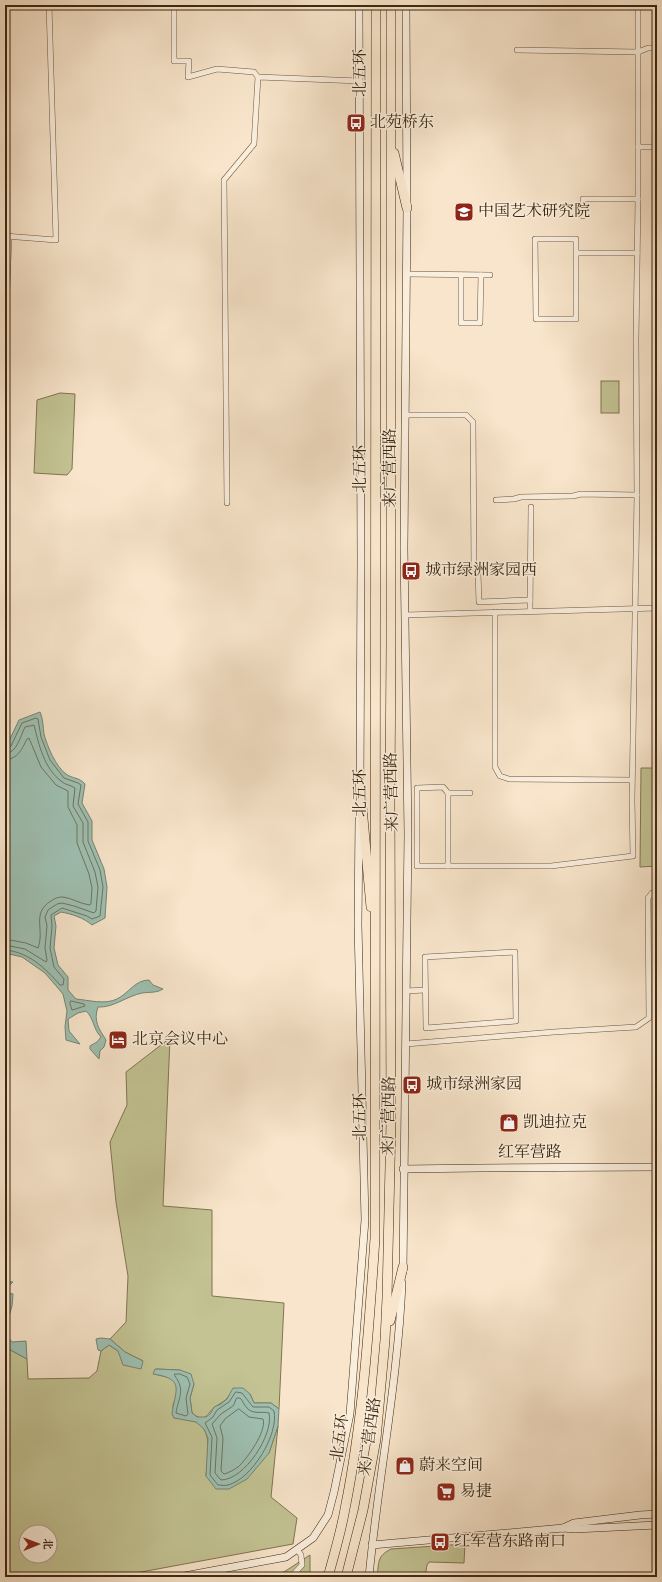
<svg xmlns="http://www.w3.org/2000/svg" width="662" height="1582" font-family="'Sorts Mill Goudy','Noto Serif SC',serif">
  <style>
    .green { fill: #c3c393; stroke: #807551; fill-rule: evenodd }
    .water { fill: #9ec0b2; stroke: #778371 }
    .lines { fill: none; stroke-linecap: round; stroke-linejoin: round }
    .shore { stroke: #6e7460; stroke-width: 1 }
    .street-casing { stroke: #6c563e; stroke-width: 6 }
    .secondary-casing { stroke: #3d270f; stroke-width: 8 }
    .highway-casing { stroke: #3d270f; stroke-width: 10 }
    .street { stroke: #faeedd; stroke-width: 5 }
    .secondary { stroke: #faeedd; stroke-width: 7 }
    .highway { stroke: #f8e5cb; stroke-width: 9 }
    .labels { text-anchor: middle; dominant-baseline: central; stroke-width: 3; stroke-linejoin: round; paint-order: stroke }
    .street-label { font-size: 16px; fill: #3d270f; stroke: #faeedd }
    .poi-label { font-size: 16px; fill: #3d270f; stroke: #faeedd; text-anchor: start }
  </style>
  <rect width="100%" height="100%" fill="#f8e5cb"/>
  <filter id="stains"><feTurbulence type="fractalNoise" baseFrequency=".005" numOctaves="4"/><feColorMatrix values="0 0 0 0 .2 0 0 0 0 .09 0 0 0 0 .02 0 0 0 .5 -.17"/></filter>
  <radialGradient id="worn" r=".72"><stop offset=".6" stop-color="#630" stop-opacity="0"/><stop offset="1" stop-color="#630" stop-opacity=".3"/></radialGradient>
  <g class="green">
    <rect x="601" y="381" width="18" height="32"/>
    <path d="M 60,393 L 75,394 L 72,469 L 67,475 L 34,473 L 37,400 Z"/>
    <path d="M 641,768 L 657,768 L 657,866 L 640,867 Z"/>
    <path d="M 170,1038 L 163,1206 L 212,1210 L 212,1296 L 284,1303 L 279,1409 L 271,1403 L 254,1403 L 250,1394 L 230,1394 C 226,1401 222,1402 215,1407 C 207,1412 207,1425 192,1413 L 190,1398 L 194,1384 L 180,1370 L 156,1369 L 154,1374 L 171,1378 L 176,1384 L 177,1394 L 173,1405 L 174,1418 C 181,1419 190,1419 196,1422 C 214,1430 207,1460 206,1476 L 269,1453 L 278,1426 L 271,1497 L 297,1518 L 293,1544 L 114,1577 L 5,1577 L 5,1347 L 27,1359 L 28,1379 L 89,1378 L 97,1371 L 101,1351 L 109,1345 L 118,1351 L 143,1361 L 125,1352 L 110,1339 L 126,1322 L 128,1276 L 116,1202 L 110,1142 L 127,1105 L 126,1072 ZM 26,1532 L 50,1532 L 50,1556 L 26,1556 Z"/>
    <path d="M 465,1544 L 464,1563 L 429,1562 L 427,1565 L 425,1577 L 377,1577 C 379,1562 377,1556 391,1549 Z"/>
    <path d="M 310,1555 L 310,1577 L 256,1577 L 284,1572 Z"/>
  </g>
  <g class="water">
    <path d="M 40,712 C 43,719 43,726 44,734 C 47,746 56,767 66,774 C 73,779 79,777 85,784 L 82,803 L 92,821 L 92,840 L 104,869 L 107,887 L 105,918 L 92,925 C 84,918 72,914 61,912 L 54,916 L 56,926 L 54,948 L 58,965 L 68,977 L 68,990 L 76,999 C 88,1000 105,1005 117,999 C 129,993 135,980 149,980 L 153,985 L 163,989 C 157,993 149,992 142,993 C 127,996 113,1008 98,1007 C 93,1021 99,1029 106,1040 L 104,1047 L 100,1051 L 99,1059 L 90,1049 L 90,1046 L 97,1042 L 101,1037 C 93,1029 94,1018 86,1011 L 78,1013 L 68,1019 L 69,1031 L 80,1044 L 66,1040 L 65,1027 L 67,1011 L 63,994 L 45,973 L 22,957 L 5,953 L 5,746 L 8,743 L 19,720 Z"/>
    <path d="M 5,1281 L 13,1282 L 9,1286 L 9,1293 L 13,1294 L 12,1306 L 5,1330 Z"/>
    <path d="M 5,1334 L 12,1342 L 26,1341 L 27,1359 L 5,1347 Z"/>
    <path d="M 101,1338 L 110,1339 L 125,1352 L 143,1361 L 141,1369 L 123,1365 L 118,1351 L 109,1345 L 101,1351 L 98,1350 L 96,1339 Z"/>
    <path d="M 155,1369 L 180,1370 L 191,1374 L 194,1384 L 190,1398 L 192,1413 L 197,1417 L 206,1417 L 210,1414 L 214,1407 L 221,1404 L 227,1399 L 233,1388 L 243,1388 L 250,1394 L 254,1403 L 271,1403 L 279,1409 L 278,1426 L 269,1453 L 247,1479 L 229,1489 L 216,1489 L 206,1476 L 208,1438 L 204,1429 L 196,1422 L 174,1418 L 172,1414 C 175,1390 186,1379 153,1374 Z"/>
  </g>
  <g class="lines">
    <g class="shore">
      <path d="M 5,749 L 11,746 L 22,723 L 36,718 L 38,719 L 41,737 L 50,760 L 64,778 L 78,783 L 81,785 L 78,804 L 88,822 L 88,841 L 100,870 L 103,887 L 100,916 L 92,919 L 87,916 L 62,908 L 51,915 L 52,926 L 50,948 L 54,967 L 64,979 L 63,985 L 60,985 C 45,968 29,952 5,950"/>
      <path d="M 5,754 C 17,753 20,737 25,727 L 34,725 C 39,745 44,768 61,781 C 65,785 71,785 75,788 L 73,806 L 83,823 L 83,842 L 95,872 L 98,887 L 96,911 L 94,913 L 74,906 L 62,903 L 57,904 L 48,910 L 45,917 L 47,926 L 45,948 L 47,960 L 46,962 L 25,949 L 5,945"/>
      <path d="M 5,760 C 18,759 22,749 27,739 L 29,738 L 41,767 L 56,785 L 68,791 L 68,807 L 77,825 L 77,843 L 89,874 L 92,888 L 91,903 L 90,905 C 80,904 72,898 63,897 C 58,897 55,898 51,901 C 31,913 45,930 38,948 L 26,943 L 5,939"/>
      <path d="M 71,1001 L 84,1004 L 85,1006 L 72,1010 L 70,1004 Z"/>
      <path d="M 175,1374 L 180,1374 L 187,1377 L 190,1384 L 186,1398 L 188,1414 L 186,1416 L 176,1413 C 178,1398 186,1391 175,1376 Z"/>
      <path d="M 236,1392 L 242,1393 L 253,1407 L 269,1407 L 274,1411 C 279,1434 252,1479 228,1485 C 225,1486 221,1485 218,1485 L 210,1475 L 212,1437 L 205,1423 L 213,1417 L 217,1410 L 229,1402 Z"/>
      <path d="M 237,1398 L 240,1398 C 243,1401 244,1405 247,1408 C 253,1415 263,1411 269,1413 C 274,1435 244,1480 221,1480 L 215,1473 L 217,1438 L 212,1424 L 221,1414 L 233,1406 Z"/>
      <path d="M 239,1409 L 249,1417 L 263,1419 C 267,1431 247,1459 238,1467 C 234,1470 228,1473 224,1474 L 221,1471 L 223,1438 L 220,1426 L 225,1419 Z"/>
    </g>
    <defs>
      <g id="street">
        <path d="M 174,5 L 174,61 L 189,61 L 188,77 L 217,69 L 254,72 L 258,77"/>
        <path d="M 517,50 L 638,52 L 648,48 L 657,48"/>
        <path d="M 638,147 L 657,147"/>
        <path d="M 583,216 L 583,199 L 638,199"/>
        <path d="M 5,236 L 56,240 L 49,5"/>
        <path d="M 576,253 L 576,319 L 536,319 L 535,239 L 576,239 L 576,253 L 637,253"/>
        <path d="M 407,274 L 490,275"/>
        <path d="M 461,275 L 461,323 L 480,323 L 481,275"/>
        <path d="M 5,341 L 9,237"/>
        <path d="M 406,415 L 466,415 L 473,422 L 474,567 L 478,573 L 479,602 L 530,600"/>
        <path d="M 496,500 L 514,499 L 521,497 L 573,496 L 581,494 L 637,495"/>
        <path d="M 227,503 L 224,180 L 254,144 L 258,77 L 360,81"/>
        <path d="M 530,611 L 531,507"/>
        <path d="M 495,612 L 495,767 L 500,776 L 509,779 L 632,780"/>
        <path d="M 405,615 L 657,608"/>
        <path d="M 448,793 L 443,787 L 417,788 L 417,866 L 448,866"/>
        <path d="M 470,793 L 448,793 L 448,866 L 551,866 L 633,856 L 632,800 L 637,495 L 636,341 L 638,199 L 638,5"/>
        <path d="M 515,952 L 516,1021 L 426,1028 L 425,957 Z"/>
        <path d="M 406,991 L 425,990"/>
        <path d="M 406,1044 L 554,1032 L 636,1027 L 649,1018 L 648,898 L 652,893 L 657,893"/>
        <path d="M 291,1577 L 302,1565 L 301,1555 L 297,1549"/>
      </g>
      <g id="secondary">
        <path d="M 359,5 L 361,558 L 360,789"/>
        <path d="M 403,1169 L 480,1168 L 657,1167"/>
        <path d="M 403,1271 L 408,834 L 404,549 L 407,208 L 406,5"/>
        <path d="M 563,1528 L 574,1523 L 640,1515 L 657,1514"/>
        <path d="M 372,1545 L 563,1528 L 575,1529 L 657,1525"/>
        <path d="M 179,1577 L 286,1557 L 313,1538 L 328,1515 L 334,1492 L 350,1414 L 365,1220 L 358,925 L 359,819"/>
        <path d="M 369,1577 C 378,1479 398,1381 402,1283"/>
      </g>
      <g id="highway">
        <path d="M 394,153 L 407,208"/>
        <path d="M 360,785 L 371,907"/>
        <path d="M 390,1321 L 403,1267"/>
        <path d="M 328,1577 C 334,1555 341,1532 345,1509 C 363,1420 369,1328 375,1238 L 376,5"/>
        <path d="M 346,1577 L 363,1510 L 376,1439 L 385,1340 L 387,1298 L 391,1121 L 390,796 L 391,643 L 391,5"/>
      </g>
    </defs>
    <use href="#street" class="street-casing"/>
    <use href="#secondary" class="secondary-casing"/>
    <use href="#highway" class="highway-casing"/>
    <use href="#street" class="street"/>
    <use href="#secondary" class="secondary"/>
    <use href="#highway" class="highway"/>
  </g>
  <defs>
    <symbol id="bus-square" viewBox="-11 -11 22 22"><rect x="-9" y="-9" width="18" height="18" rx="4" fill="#8f2418" stroke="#faeedd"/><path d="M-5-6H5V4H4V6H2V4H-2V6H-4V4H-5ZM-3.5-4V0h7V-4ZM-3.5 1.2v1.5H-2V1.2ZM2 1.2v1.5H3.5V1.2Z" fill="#fff"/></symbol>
    <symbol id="university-square" viewBox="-11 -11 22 22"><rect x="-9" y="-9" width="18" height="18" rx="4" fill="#8f2418" stroke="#faeedd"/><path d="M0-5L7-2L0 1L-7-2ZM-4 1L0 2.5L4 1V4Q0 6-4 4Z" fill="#fff"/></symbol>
    <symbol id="hotel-square" viewBox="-11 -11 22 22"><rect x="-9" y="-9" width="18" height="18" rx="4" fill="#8f2418" stroke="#faeedd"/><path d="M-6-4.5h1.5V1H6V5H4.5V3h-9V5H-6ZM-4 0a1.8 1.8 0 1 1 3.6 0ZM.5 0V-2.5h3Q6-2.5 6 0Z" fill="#fff"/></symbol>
    <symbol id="shop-square" viewBox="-11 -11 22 22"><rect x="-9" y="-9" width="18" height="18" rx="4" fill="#8f2418" stroke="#faeedd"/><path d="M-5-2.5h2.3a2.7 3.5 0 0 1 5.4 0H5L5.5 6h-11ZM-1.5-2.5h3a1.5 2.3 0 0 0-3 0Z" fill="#fff"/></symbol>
    <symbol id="supermarket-square" viewBox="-11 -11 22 22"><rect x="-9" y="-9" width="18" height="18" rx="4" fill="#8f2418" stroke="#faeedd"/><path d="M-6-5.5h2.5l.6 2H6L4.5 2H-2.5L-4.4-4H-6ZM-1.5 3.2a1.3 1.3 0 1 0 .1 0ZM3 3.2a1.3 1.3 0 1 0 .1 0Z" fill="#fff"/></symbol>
  </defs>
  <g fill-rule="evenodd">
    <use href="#bus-square" x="345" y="112" width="22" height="22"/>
    <use href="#university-square" x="453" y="201" width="22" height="22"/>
    <use href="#bus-square" x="400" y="560" width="22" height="22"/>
    <use href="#hotel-square" x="107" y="1029" width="22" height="22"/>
    <use href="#bus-square" x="401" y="1074" width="22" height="22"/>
    <use href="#shop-square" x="498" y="1112" width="22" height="22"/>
    <use href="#shop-square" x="394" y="1455" width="22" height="22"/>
    <use href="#supermarket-square" x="435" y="1481" width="22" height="22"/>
    <use href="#bus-square" x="429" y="1531" width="22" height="22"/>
  </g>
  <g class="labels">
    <g class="street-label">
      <text transform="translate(361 73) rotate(-90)">北五环</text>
      <text transform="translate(391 468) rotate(-90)">来广营西路</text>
      <text transform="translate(361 469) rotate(-90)">北五环</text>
      <text transform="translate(393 792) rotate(-91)">来广营西路</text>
      <text transform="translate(361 793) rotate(-90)">北五环</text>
      <text transform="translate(390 1116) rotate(-89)">来广营西路</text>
      <text transform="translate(361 1117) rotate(-90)">北五环</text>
      <text x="530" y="1153">红军营路</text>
      <text transform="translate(371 1437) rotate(-82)">来广营西路</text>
      <text transform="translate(341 1438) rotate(-82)">北五环</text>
    </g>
    <g class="poi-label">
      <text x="370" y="123">北苑桥东</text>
      <text x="478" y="212">中国艺术研究院</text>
      <text x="425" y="571">城市绿洲家园西</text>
      <text x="132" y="1040">北京会议中心</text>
      <text x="426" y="1085">城市绿洲家园</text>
      <text x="523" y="1123">凯迪拉克</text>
      <text x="419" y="1466">蔚来空间</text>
      <text x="460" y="1492">易捷</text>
      <text x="454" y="1542">红军营东路南口</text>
    </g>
  </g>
  <rect width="662" height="1582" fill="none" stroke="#f8e5cb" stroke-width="20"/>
  <rect x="6" y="6" width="650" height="1570" fill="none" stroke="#3d270f" stroke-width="2"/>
  <rect x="10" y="10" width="642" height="1562" fill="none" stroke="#3d270f"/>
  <g transform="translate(38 1544) rotate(89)"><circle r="19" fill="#faeedd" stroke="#ae9e8b"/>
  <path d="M0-3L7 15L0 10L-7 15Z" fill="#8f2418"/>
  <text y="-6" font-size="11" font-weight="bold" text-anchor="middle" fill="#3d270f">北</text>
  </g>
  <rect width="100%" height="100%" filter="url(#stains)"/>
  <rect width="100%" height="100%" fill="url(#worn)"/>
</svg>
